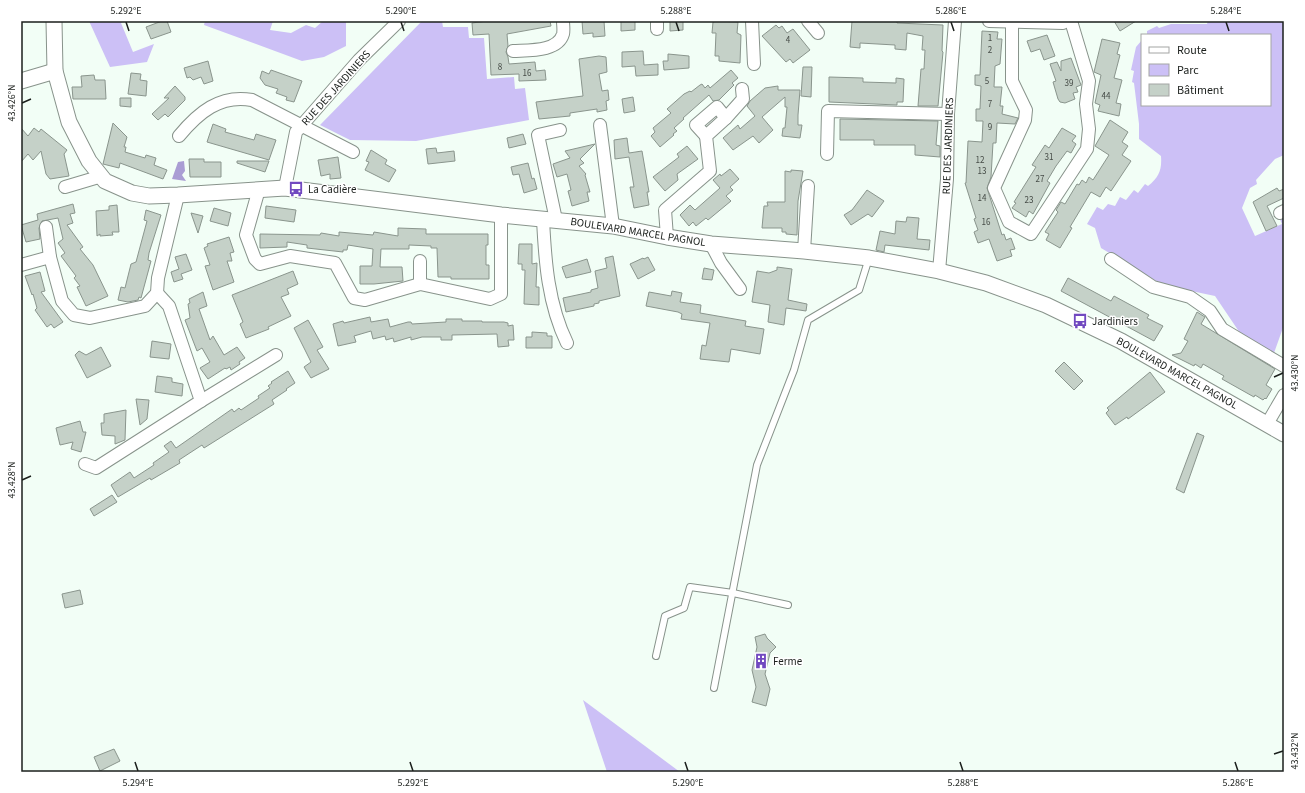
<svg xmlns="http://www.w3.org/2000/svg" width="1305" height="793" font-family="'Source Sans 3',sans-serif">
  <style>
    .green { fill: #ccc0f6 }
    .water { fill: #aa9dd4 }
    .building { fill: #c5d1c8; stroke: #8a958d }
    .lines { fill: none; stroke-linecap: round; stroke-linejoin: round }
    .service-casing { stroke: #88938b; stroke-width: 8 }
    .minor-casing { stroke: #88938b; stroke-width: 14 }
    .tertiary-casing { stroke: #88938b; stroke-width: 17 }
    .service { stroke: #fff; stroke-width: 6 }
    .minor { stroke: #fff; stroke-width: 12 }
    .tertiary { stroke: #fff; stroke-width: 15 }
    .ticks { fill: none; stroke: #1b1f1c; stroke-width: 1.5 }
    .labels { text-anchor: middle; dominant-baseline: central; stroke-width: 3; stroke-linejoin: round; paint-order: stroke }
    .number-label { font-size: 9px; fill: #464c47 }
    .street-label { font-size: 11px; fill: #1b1f1c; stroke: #fff }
    .poi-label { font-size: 11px; fill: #1b1f1c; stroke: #fff; text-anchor: start }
    .neatline { fill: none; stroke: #1b1f1c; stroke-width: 1.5 }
    .ticks-label { font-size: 10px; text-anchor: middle; fill: #1b1f1c }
  </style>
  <rect width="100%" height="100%" fill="#f2fef6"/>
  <g class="green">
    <path d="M 89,21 L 125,21 L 121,23 L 133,52 L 154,44 L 147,62 L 110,67 Z"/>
    <path d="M 205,21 L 273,21 L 270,30 L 291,33 L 306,25 L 315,28 L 323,21 L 346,21 L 346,46 L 324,57 L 302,61 L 204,25 Z"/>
    <path d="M 422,21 L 442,21 L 443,27 L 468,27 L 469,38 L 484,38 L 487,79 L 514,77 L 515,89 L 525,88 L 529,120 L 416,141 L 350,140 L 320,125 Z"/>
    <path d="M 1208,21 L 1284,21 L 1284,155 L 1275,159 L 1256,180 L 1257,184 L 1250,188 L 1242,208 L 1255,236 L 1282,224 L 1279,217 L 1284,214 L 1284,325 L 1274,353 L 1242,336 L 1215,296 L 1163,285 L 1101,248 L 1095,228 L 1087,224 L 1097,207 L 1103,210 L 1108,204 L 1115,206 L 1120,197 L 1126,200 L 1134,190 L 1138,193 L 1145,184 L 1148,186 C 1159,177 1162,170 1161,156 L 1139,139 L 1139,124 L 1134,83 L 1132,82 L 1134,71 L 1131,70 L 1136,47 L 1142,40 L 1142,105 L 1270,105 L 1270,35 L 1147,35 L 1147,31 L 1157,26 L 1159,28 L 1171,24 L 1207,24 Z"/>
    <path d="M 583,700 L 680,772 L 607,772 Z"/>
  </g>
  <path class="water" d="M 184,161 L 185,171 L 182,175 L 186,181 L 172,179 L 178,162 Z"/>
  <g class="building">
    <path d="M 162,21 L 167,21 L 171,32 L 151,39 L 146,27 Z"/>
    <path d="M 487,21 L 550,21 L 551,26 L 507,34 L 508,46 L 506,52 L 508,57 L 509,64 L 535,62 L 536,71 L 545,70 L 546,80 L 519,81 L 519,74 L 491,75 L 489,34 L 473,35 L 472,23 Z"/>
    <path d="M 582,21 L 604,21 L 605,36 L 593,37 L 593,33 L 583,34 Z"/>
    <path d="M 621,21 L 635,21 L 635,30 L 621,31 Z"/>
    <path d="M 670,21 L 683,21 L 683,30 L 670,31 Z"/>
    <path d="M 717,21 L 738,22 L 737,33 L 741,35 L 740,63 L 719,61 L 719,56 L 715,56 L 716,33 L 712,33 L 713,22 Z"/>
    <path d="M 852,21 L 897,21 L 897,23 L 943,25 L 942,51 L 943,52 L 938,106 L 918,106 L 921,69 L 924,69 L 925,50 L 922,50 L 923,36 L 907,33 L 906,50 L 895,49 L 895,45 L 860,43 L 860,48 L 850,47 Z"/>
    <path d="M 1114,21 L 1136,21 L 1120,31 Z"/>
    <path d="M 776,25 L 779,28 L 782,26 L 787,33 L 793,29 L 810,50 L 793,63 L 790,59 L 786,62 L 762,36 Z"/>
    <path d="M 982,31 L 998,32 L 997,39 L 1002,39 L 1000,64 L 995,66 L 994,87 L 1002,87 L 1000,106 L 1003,106 L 1002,114 L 1018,118 L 1015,124 L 997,123 L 996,143 L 993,143 L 991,177 L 987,188 L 1002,235 L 1004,234 L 1006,240 L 1011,238 L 1015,249 L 1010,250 L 1012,256 L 997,261 L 989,239 L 978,243 L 974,232 L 978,230 L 974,219 L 976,218 L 965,183 L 966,183 L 968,141 L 982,142 L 983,121 L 976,121 L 976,109 L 980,109 L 981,86 L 975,85 L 975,75 L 980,75 Z"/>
    <path d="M 1047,35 L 1055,56 L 1044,60 L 1040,49 L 1031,52 L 1027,41 Z"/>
    <path d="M 1102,39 L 1120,43 L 1117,54 L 1120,55 L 1114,78 L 1122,80 L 1116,103 L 1121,104 L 1119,116 L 1098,111 L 1100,105 L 1095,103 L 1101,75 L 1094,72 Z"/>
    <path d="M 643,51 L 644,65 L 658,64 L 658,75 L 636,76 L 635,66 L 622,67 L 622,52 Z"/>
    <path d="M 668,54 L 689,56 L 689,68 L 664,70 L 663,61 L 668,61 Z"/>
    <path d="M 599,56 L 606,57 L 607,72 L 599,74 L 602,91 L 608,90 L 609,100 L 606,101 L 607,110 L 597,112 L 597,109 L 570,113 L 570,116 L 539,119 L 536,102 L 583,96 L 579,59 Z"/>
    <path d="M 1071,58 L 1081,85 L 1076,87 L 1078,92 L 1073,93 L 1075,99 L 1065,103 L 1060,102 L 1058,99 L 1053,82 L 1056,81 L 1050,64 L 1057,62 L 1061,71 L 1061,61 Z"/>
    <path d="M 208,61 L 213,81 L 204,84 L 201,77 L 193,80 L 190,77 L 187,78 L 184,68 Z"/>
    <path d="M 803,67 L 812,67 L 811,97 L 801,96 Z"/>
    <path d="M 271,70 L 302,81 L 294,102 L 286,100 L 287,97 L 276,93 L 278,89 L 265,85 L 260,78 L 262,71 L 269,74 Z"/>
    <path d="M 731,70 L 738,78 L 732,83 L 734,85 L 719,100 L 713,101 L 709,95 L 683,118 L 684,119 L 674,128 L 677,131 L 673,134 L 674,135 L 660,147 L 651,136 L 655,132 L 653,128 L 671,113 L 667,109 L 684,94 L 690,91 L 691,92 L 700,85 L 702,84 L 705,88 L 708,85 L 710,88 Z"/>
    <path d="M 131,73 L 141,74 L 140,80 L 147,81 L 146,96 L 128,94 Z"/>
    <path d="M 94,75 L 95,80 L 105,80 L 106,99 L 73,99 L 72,87 L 82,87 L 81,76 Z"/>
    <path d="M 829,77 L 863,78 L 863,82 L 896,83 L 896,78 L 904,79 L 903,102 L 897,102 L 897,105 L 829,102 Z"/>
    <path d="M 175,86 L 185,97 L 185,100 L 168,117 L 165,114 L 158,120 L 152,114 L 169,98 L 164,98 Z"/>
    <path d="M 778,86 L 778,90 L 800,90 L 798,115 L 798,125 L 802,125 L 800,138 L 782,136 L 783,128 L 785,128 L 787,107 L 785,107 L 785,97 L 762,117 L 773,130 L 759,143 L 753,136 L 733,150 L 723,138 L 738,125 L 740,129 L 755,116 L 747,106 L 750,101 L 765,88 Z"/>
    <path d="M 633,97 L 635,111 L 624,113 L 622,99 Z"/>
    <path d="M 120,98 L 131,98 L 131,107 L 120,106 Z"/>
    <path d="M 840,119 L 938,121 L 936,145 L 940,146 L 940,157 L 915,155 L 915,145 L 874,145 L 874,140 L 840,140 Z"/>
    <path d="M 1110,120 L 1128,132 L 1122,142 L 1128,146 L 1122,155 L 1131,161 L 1111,191 L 1106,187 L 1100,197 L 1091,192 L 1070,227 L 1072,228 L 1060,248 L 1046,240 L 1049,234 L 1045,232 L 1058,212 L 1056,210 L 1061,202 L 1065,204 L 1077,184 L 1079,185 L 1082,180 L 1086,183 L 1089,177 L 1093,180 L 1109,155 L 1095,146 Z"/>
    <path d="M 113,123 L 127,137 L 124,147 L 126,147 L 125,152 L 145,158 L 146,155 L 156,158 L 154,165 L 167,170 L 163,179 L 120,163 L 119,168 L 103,164 Z"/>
    <path d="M 213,124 L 226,129 L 225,132 L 254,140 L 256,134 L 276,140 L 269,160 L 207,142 Z"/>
    <path d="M 21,128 L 28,136 L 34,128 L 39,132 L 41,129 L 67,150 L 64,154 L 69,176 L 50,179 L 46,174 L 41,151 L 33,160 L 28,154 L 21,162 Z"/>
    <path d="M 1062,128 L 1076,136 L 1072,141 L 1076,144 L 1071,153 L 1067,151 L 1056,166 L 1047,181 L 1050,183 L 1033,214 L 1029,211 L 1026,217 L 1012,208 L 1016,203 L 1014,202 L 1036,167 L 1032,165 L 1045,145 L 1049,148 Z"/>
    <path d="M 523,134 L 526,144 L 509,148 L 507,138 Z"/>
    <path d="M 627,138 L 629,153 L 642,151 L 649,192 L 647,192 L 649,205 L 634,208 L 630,187 L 634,187 L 629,157 L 615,159 L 614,140 Z"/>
    <path d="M 595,144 L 580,159 L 584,163 L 579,166 L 586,174 L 585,175 L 590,192 L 587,192 L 589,201 L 572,206 L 568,191 L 571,190 L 567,174 L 557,177 L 553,164 L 570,158 L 565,151 Z"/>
    <path d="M 687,146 L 698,159 L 677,174 L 678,180 L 665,191 L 653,177 L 679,157 L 677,154 Z"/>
    <path d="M 436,148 L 437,153 L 454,151 L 455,161 L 428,164 L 426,149 Z"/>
    <path d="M 371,150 L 387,160 L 385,164 L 396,170 L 389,182 L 365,170 L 369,162 L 366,161 Z"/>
    <path d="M 338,157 L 341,178 L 330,179 L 330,174 L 321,176 L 318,160 Z"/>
    <path d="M 189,159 L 204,159 L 204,162 L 221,162 L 221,177 L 190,177 Z"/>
    <path d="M 237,161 L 269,161 L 265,172 L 237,163 Z"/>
    <path d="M 528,163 L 532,179 L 534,178 L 537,189 L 524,193 L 519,174 L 513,175 L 511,167 Z"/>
    <path d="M 730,169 L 739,179 L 730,187 L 733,190 L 726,196 L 731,201 L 708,220 L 706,218 L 696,226 L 693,222 L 689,226 L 680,215 L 690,205 L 695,210 L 720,188 L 713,180 L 720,174 L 721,176 Z"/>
    <path d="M 791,170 L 803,171 L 798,201 L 797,235 L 786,234 L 786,232 L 782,232 L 782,228 L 762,228 L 764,206 L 768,206 L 767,202 L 785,202 L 785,171 L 791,172 Z"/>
    <path d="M 1277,188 L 1279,191 L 1284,189 L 1284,198 L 1267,206 L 1277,226 L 1266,231 L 1253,202 Z"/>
    <path d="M 867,190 L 884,201 L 872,217 L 868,214 L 851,225 L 844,215 L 852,210 Z"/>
    <path d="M 73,204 L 75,213 L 70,214 L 73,223 L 67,225 L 83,247 L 80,249 L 93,265 L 108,296 L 86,306 L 77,287 L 80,286 L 74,278 L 76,276 L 61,256 L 65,253 L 58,243 L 63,239 L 58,218 L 42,221 L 39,228 L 40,239 L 26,242 L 21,225 L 38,220 L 37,214 Z"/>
    <path d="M 117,205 L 119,232 L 112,232 L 113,235 L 100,236 L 100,234 L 97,236 L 96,211 L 109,210 L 109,206 Z"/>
    <path d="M 266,206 L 296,210 L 294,222 L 265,218 Z"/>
    <path d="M 214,208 L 231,213 L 228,226 L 210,221 Z"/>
    <path d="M 146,210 L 161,215 L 149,253 L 148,260 L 151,261 L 141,298 L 139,297 L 138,300 L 128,302 L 118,300 L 121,287 L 125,288 L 131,264 L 136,262 L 147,221 L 144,220 Z"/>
    <path d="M 191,213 L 203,216 L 198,233 Z"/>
    <path d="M 907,217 L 919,218 L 917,239 L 930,240 L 929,250 L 885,245 L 884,252 L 876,250 L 880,231 L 895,234 L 896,221 L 906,222 Z"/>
    <path d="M 398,228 L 426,229 L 426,234 L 488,234 L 488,245 L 486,245 L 486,265 L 489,265 L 489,279 L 451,279 L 451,277 L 438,277 L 437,248 L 431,248 L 431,246 L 409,245 L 409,249 L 381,249 L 380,267 L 402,267 L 403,281 L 374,284 L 360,284 L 360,266 L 372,266 L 373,249 L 348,245 L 347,250 L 343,250 L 343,252 L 307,248 L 307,245 L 287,242 L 287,247 L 260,248 L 260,234 L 320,235 L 321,233 L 339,236 L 339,232 L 373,235 L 374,232 L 398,236 Z"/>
    <path d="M 229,237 L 234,252 L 230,253 L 232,261 L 227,261 L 234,282 L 213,290 L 205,266 L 210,265 L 204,248 L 208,246 L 207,244 Z"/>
    <path d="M 519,244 L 532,244 L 532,264 L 537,263 L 536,287 L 539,287 L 539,305 L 524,304 L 525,270 L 522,270 L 522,264 L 518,264 Z"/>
    <path d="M 186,254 L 192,270 L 181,274 L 183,279 L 174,282 L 171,272 L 179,269 L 175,257 Z"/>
    <path d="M 613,256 L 620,296 L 599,301 L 599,303 L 594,304 L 594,306 L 566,312 L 563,298 L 591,292 L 591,290 L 598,288 L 595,271 L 607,268 L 605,258 Z"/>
    <path d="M 648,257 L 655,270 L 638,279 L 630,264 L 643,258 L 644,259 Z"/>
    <path d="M 587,259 L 591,272 L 566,278 L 562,267 Z"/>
    <path d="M 777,267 L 792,269 L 788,300 L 807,304 L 806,311 L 786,308 L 784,325 L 768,322 L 770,305 L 752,302 L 757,271 L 769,273 L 777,270 Z"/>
    <path d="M 704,268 L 714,270 L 712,280 L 702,279 Z"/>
    <path d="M 293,271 L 298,284 L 287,289 L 289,294 L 281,297 L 291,316 L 268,327 L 269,329 L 246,338 L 240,324 L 243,322 L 232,295 Z"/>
    <path d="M 40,272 L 45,291 L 41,292 L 63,322 L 54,328 L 51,324 L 47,327 L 35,310 L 37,308 L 33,294 L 32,295 L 25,276 Z"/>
    <path d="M 1068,278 L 1111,301 L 1114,296 L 1149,315 L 1147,318 L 1163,326 L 1154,341 L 1061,291 Z"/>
    <path d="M 672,291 L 682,293 L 680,302 L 701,305 L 700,313 L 746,321 L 745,326 L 764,329 L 760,354 L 731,349 L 729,362 L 700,359 L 702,345 L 706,346 L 710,323 L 681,319 L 682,314 L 678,312 L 646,306 L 649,292 L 671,296 Z"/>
    <path d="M 203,292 L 207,306 L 199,309 L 210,340 L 213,336 L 224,355 L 237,347 L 245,358 L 239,362 L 240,364 L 231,370 L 230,367 L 226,369 L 225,368 L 208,379 L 200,368 L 210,362 L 202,348 L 197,351 L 185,320 L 190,318 L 188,304 L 190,303 L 189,299 Z"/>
    <path d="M 1197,312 L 1205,317 L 1201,324 L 1275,369 L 1266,385 L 1272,389 L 1266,399 L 1265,398 L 1263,400 L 1255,395 L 1254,397 L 1222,379 L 1224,376 L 1203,364 L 1201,368 L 1195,364 L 1194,366 L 1172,355 L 1181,353 L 1188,341 L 1184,339 Z"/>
    <path d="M 370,317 L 371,322 L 388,319 L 390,327 L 408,322 L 411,322 L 412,324 L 446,322 L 446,319 L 462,319 L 462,321 L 482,321 L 482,322 L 504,322 L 508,323 L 508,326 L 513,325 L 514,340 L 508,340 L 509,346 L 498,347 L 497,334 L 452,335 L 452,340 L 441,340 L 441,337 L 422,337 L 411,340 L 411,337 L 394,342 L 393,338 L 386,340 L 385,336 L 373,339 L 371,331 L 354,336 L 356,342 L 338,346 L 333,324 L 343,321 L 344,323 Z"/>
    <path d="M 308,320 L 323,347 L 317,350 L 329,369 L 311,378 L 304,367 L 311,362 L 294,328 Z"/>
    <path d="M 532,332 L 547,333 L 547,336 L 552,336 L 552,348 L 526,348 L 526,337 L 532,337 Z"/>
    <path d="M 152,341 L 171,344 L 169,359 L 150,357 Z"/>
    <path d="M 101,347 L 111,366 L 87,378 L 75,355 L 79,351 L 86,355 Z"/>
    <path d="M 1064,362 L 1083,381 L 1074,390 L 1055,371 Z"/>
    <path d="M 288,371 L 295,383 L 286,389 L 287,390 L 272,400 L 274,404 L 204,448 L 202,445 L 179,460 L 180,463 L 151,480 L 150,478 L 118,497 L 111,485 L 130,472 L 134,478 L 154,465 L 153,463 L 169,452 L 164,446 L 171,441 L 176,448 L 232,409 L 234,412 L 239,408 L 241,410 L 259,398 L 258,396 L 270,388 L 268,386 L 272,383 L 271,382 Z"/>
    <path d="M 1150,372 L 1165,392 L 1128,419 L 1127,417 L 1115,425 L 1106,413 L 1109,410 L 1107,408 Z"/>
    <path d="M 157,376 L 172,378 L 172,382 L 183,384 L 182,396 L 155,392 Z"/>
    <path d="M 136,399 L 149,400 L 147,419 L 140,425 Z"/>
    <path d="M 126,410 L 125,440 L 115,444 L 115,436 L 102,435 L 101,423 L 104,423 L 104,414 Z"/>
    <path d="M 80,421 L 83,432 L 86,432 L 81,452 L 71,449 L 73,442 L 60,445 L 56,428 Z"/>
    <path d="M 1197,433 L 1204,436 L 1184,493 L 1176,489 Z"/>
    <path d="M 112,495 L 117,502 L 94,516 L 90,509 Z"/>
    <path d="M 80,590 L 83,604 L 65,608 L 62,594 Z"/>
    <path d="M 765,634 L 767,638 L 776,647 L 770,653 L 765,674 L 770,689 L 766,706 L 752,702 L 756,687 L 752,670 L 757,647 L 755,637 Z"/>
    <path d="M 114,749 L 120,761 L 100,771 L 94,757 Z"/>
  </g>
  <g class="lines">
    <defs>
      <g id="service">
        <path d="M 656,656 L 665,616 L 684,608 L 690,587 L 733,593 L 788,605"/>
        <path d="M 714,688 L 757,465 L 794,370 L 808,320 L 859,290 L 869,258"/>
      </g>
      <g id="minor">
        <path d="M 657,21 L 657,29"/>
        <path d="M 752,21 L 754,64"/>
        <path d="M 808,21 L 818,33"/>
        <path d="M 989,21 L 1063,23 L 1067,21"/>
        <path d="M 1012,22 L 1012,81 L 1026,110 L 1025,120 L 994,188 L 1009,222 L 1031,234 L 1087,149 L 1089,129 L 1086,104 L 1089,81 L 1071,21"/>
        <path d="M 513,51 C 528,50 558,52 563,34 C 564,30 563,25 563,21"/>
        <path d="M 600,125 L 613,226"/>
        <path d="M 179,136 C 198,113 220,94 252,100 L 353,152"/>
        <path d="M 706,136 L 696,125 L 717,107 L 726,118"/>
        <path d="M 827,154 L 828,111 L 948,114"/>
        <path d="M 65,187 L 102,176"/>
        <path d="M 285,188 L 296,132 L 359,60 L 399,21"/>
        <path d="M 259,189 L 246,235 L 255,259 L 260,264 L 290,256 L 335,263 L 354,298 L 365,300 L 420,284 L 490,299 L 501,294 L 501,215"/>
        <path d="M 1280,213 L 1284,211"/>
        <path d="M 543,219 C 545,261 548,304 567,343"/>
        <path d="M 556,220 L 538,135 L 560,130"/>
        <path d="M 46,227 L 50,257 L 62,301 L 74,315 L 90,318 L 145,306 L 157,293 L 158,278 L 178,195"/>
        <path d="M 667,237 L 665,210 L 710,171 L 706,136 L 726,118 L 743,99 L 742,89"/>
        <path d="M 711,244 L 721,263 L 740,289"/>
        <path d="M 804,251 L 808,186"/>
        <path d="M 1111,259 L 1153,287 L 1190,297 L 1210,311 L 1222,329 L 1284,366"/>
        <path d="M 420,261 L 420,284"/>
        <path d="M 21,265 L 50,257"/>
        <path d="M 939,271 L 947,179 L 948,114 L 955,21"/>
        <path d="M 201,401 L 276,355"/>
        <path d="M 1267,424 L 1284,395"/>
        <path d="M 85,464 L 96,468 L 201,401 L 169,306 L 157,293"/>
      </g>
      <g id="tertiary">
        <path d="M 54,21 L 55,71 L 69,122 L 89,161 L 105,181 L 132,193 L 149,196 L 178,195 L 285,188 L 501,215 L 613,226 L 667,237 L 711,244 L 804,251 L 869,258 L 939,271 L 986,283 L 1046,305 L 1121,341 L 1284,434"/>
        <path d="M 21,81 L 55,71"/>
      </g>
    </defs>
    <use href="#service" class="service-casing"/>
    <use href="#minor" class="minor-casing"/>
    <use href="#tertiary" class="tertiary-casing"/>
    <use href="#service" class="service"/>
    <use href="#minor" class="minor"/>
    <use href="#tertiary" class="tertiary"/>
  </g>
  <path class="ticks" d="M 126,22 L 129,31M 401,22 L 404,31M 676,22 L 679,31M 951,22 L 954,31M 1226,22 L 1229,31M 22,103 L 31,99M 1274,377 L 1283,373M 22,480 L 31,476M 1274,754 L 1283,751M 135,762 L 138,771M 410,762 L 413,771M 685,762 L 688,771M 960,762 L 963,771M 1235,762 L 1238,771"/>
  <defs>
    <symbol id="bus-bare" viewBox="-9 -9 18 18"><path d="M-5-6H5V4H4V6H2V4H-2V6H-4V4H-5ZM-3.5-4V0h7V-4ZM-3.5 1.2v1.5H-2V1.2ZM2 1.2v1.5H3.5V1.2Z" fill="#7148c0" stroke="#fff" stroke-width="2.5" paint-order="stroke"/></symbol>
    <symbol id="building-bare" viewBox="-9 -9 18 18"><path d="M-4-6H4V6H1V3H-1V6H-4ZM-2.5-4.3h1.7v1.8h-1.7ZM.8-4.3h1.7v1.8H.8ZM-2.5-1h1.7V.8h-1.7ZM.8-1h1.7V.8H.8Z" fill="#7148c0" stroke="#fff" stroke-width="2.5" paint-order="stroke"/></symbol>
  </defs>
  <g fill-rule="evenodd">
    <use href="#bus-bare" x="285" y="178" width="22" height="22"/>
    <use href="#bus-bare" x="1069" y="310" width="22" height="22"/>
    <use href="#building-bare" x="750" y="650" width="22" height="22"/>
  </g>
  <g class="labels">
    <g class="number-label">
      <text x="990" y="38">1</text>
      <text x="788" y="40">4</text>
      <text x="990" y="50">2</text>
      <text x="500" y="67">8</text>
      <text x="527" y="73">16</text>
      <text x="987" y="81">5</text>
      <text x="1069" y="83">39</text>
      <text x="1106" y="96">44</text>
      <text x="990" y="104">7</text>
      <text x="990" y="127">9</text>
      <text x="1049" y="157">31</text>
      <text x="980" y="160">12</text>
      <text x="982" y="171">13</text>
      <text x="1040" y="179">27</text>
      <text x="982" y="198">14</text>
      <text x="1029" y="200">23</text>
      <text x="986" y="222">16</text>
    </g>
    <g class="street-label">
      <text transform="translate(336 88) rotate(-48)">RUE DES JARDINIERS</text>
      <text transform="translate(948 146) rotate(-88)">RUE DES JARDINIERS</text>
      <text transform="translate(638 232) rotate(9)">BOULEVARD MARCEL PAGNOL</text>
      <text transform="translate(1177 373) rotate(29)">BOULEVARD MARCEL PAGNOL</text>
    </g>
    <g class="poi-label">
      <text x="308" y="189">La Cadière</text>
      <text x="1092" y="321">Jardiniers</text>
      <text x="773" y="661">Ferme</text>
    </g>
  </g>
  <rect width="1305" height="793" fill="none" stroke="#ffffff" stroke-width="44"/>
  <rect x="1141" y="34" width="130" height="72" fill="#ffffff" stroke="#a4a5a4"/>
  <rect x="1149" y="47" width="20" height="6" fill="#ffffff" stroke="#a4a5a4"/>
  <text x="1177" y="54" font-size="12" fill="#1b1f1c">Route</text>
  <rect x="1149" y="64" width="20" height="12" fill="#ccc0f6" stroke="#a4a5a4"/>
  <text x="1177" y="74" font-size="12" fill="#1b1f1c">Parc</text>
  <rect x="1149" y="84" width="20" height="12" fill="#c5d1c8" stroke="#a4a5a4"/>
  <text x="1177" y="94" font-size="12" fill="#1b1f1c">Bâtiment</text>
  <rect x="22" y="22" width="1261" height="749" class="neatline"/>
  <g class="ticks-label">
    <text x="126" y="14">5.292°E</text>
    <text x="401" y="14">5.290°E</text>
    <text x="676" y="14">5.288°E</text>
    <text x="951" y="14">5.286°E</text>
    <text x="1226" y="14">5.284°E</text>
    <text transform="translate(11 103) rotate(-90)" y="4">43.426°N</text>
    <text transform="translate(1294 373) rotate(-90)" y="4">43.430°N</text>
    <text transform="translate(11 480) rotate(-90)" y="4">43.428°N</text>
    <text transform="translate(1294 751) rotate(-90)" y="4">43.432°N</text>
    <text x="138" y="786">5.294°E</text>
    <text x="413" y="786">5.292°E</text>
    <text x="688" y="786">5.290°E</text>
    <text x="963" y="786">5.288°E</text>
    <text x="1238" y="786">5.286°E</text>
  </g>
</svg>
